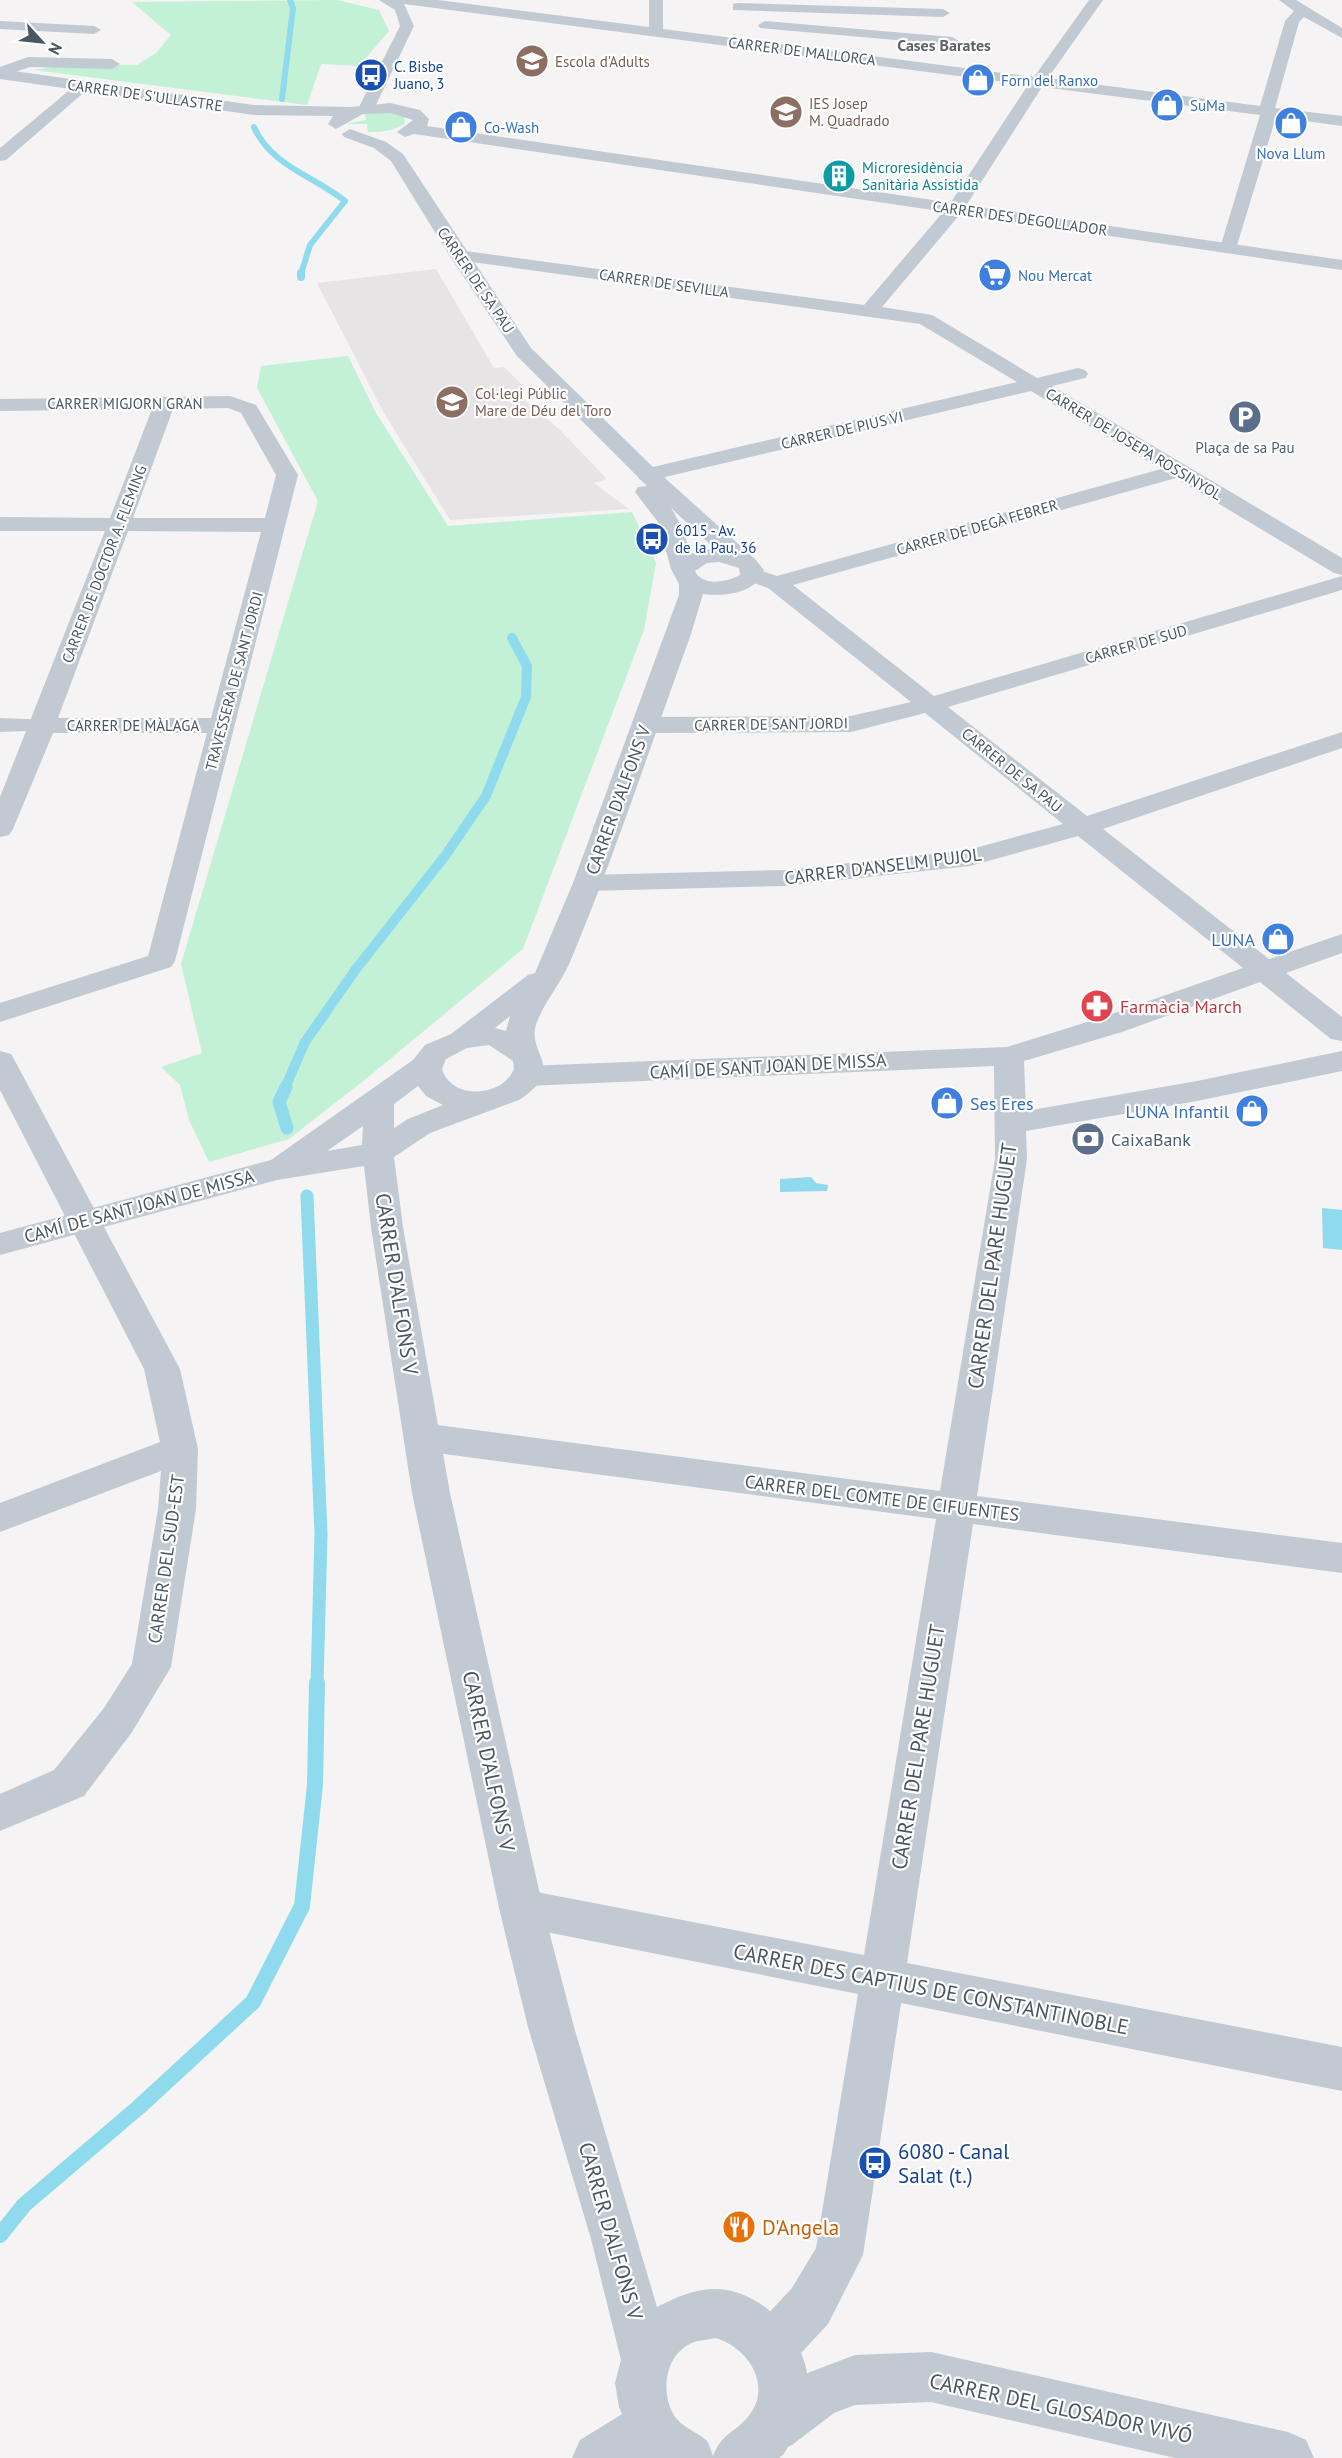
<svg xmlns="http://www.w3.org/2000/svg" width="1342" height="2458" font-family="'PT Sans',sans-serif">
  <style>
    .education { fill: #e6e4e5 }
    .green { fill: #c3f1d5 }
    .water { fill: #90daee }
    .lines { fill: none; stroke-linecap: round; stroke-linejoin: round }
    .stream-far4 { stroke: #90daee; stroke-width: 6 }
    .stream-far3 { stroke: #90daee; stroke-width: 8 }
    .stream-far2 { stroke: #90daee; stroke-width: 10 }
    .stream-far1 { stroke: #90daee; stroke-width: 13 }
    .stream { stroke: #90daee; stroke-width: 16 }
    .pedestrian { fill: #c1cad2; fill-rule: evenodd }
    .minor { fill: #c1cad2; fill-rule: evenodd }
    .tertiary { fill: #c1cad2; fill-rule: evenodd }
    .labels { text-anchor: middle; dominant-baseline: central; stroke-width: 4.5; stroke-linejoin: round; paint-order: stroke }
    .far-street-label { font-size: 15px; fill: #4a5661; stroke: #fff }
    .far-education-label { font-size: 15px; fill: #785e54; stroke: #fff; text-anchor: start }
    .far-transit-label { font-size: 15px; fill: #164399; stroke: #fff; text-anchor: start }
    .far-shop-label { font-size: 15px; fill: #366cbe; stroke: #fff; text-anchor: start }
    .far-culture-label { font-size: 15px; fill: #0d838f; stroke: #fff; text-anchor: start }
    .far-service-label { font-size: 15px; fill: #4e5e75; stroke: #fff }
    .far-neighbourhood-label { font-size: 16px; font-weight: bold; fill: #5f6368; stroke: #fff }
    .street-label { font-size: 18px; fill: #4a5661; stroke: #fff }
    .shop-label { font-size: 18px; fill: #366cbe; stroke: #fff; text-anchor: end }
    .health-label { font-size: 18px; fill: #be3a42; stroke: #fff; text-anchor: start }
    .service-label { font-size: 18px; fill: #4e5e75; stroke: #fff; text-anchor: start }
    .near-street-label { font-size: 21px; fill: #4a5661; stroke: #fff }
    .near-transit-label { font-size: 21px; fill: #164399; stroke: #fff; text-anchor: start }
    .near-food-label { font-size: 21px; fill: #c56008; stroke: #fff; text-anchor: start }
  </style>
  <rect width="100%" height="100%" fill="#f5f3f3"/>
  <path class="education" d="M 436,269 L 494,368 L 504,367 L 525,388 L 514,391 L 559,429 L 607,479 L 594,483 L 629,509 L 450,520 L 384,413 L 317,283 Z"/>
  <g class="green">
    <path d="M 337,0 L 379,10 L 389,31 L 359,66 L 321,64 L 307,105 L 34,70 L 58,66 L 137,65 L 156,53 L 171,35 L 132,2 Z"/>
    <path d="M 374,112 L 392,113 L 404,117 L 405,123 C 395,131 381,132 368,132 L 367,124 L 346,124 L 366,120 L 365,113 Z"/>
    <path d="M 348,356 L 376,413 L 448,526 L 632,512 L 656,563 L 644,630 L 523,949 L 367,1078 L 289,1139 L 209,1162 L 189,1120 L 180,1085 L 161,1067 L 202,1053 L 181,964 L 318,501 L 257,388 L 261,366 Z"/>
  </g>
  <g class="water">
    <path d="M 811,1177 L 816,1183 L 828,1185 L 827,1191 L 780,1192 L 780,1179 Z"/>
    <path d="M 1322,1208 L 1342,1210 L 1342,1250 L 1323,1248 Z"/>
  </g>
  <g class="lines">
    <g class="stream-far4">
      <path d="M 282,99 L 293,8 L 290,0"/>
      <path d="M 254,127 C 271,166 314,176 345,201 L 310,245 L 301,274"/>
    </g>
    <path class="stream-far3" d="M 301,277 L 301,273"/>
    <path class="stream-far2" d="M 285,1088 L 305,1042 L 356,969 L 445,856 L 486,796 L 526,697 L 527,666 L 512,638"/>
    <g class="stream-far1">
      <path d="M 286,1087 L 279,1102 L 287,1128"/>
      <path d="M 307,1196 L 321,1534 L 317,1685"/>
    </g>
    <path class="stream" d="M 0,2235 L 24,2205 L 139,2107 L 253,2002 L 302,1906 L 315,1785 L 317,1683"/>
    <path class="pedestrian" d="M 0,718 L 51,720 L 54,725 L 51,730 L 0,732 Z"/>
    <g class="minor">
      <path d="M 379,0 L 438,0 L 649,27 L 649,0 L 663,0 L 663,29 L 1034,77 L 1089,0 L 1103,0 L 1048,78 L 1260,106 L 1285,21 L 1294,11 L 1279,0 L 1296,0 L 1342,28 L 1342,38 L 1304,17 L 1299,22 L 1275,108 L 1342,116 L 1342,126 L 1276,117 L 1235,252 L 1229,253 L 1220,248 L 1260,115 L 1042,87 L 962,212 L 882,307 L 932,315 L 1037,378 L 1078,368 L 1085,370 L 1088,374 L 1085,378 L 1052,386 L 1342,558 L 1342,575 L 1334,573 L 1176,478 L 793,585 L 934,696 L 1342,576 L 1342,590 L 948,707 L 1087,816 L 1342,732 L 1342,748 L 1103,829 L 1269,959 L 1342,934 L 1342,953 L 1286,973 L 1342,1017 L 1342,1041 L 1331,1039 L 1260,982 L 1122,1032 L 1024,1061 L 1026,1111 L 1197,1081 L 1342,1051 L 1342,1071 L 1197,1101 L 1026,1131 L 1027,1159 L 977,1496 L 1342,1543 L 1342,1573 L 973,1524 L 907,1963 L 1342,2047 L 1342,2091 L 901,2003 L 863,2255 L 828,2324 L 789,2366 L 771,2373 L 753,2366 L 746,2348 L 753,2330 L 792,2288 L 816,2248 L 858,1994 L 521,1927 L 506,1922 L 499,1908 L 506,1894 L 521,1889 L 864,1955 L 936,1519 L 422,1451 L 409,1447 L 404,1437 L 409,1427 L 422,1423 L 940,1491 L 995,1159 L 994,1066 L 527,1086 L 516,1083 L 512,1076 L 516,1069 L 527,1066 L 1007,1047 L 1100,1018 L 1243,968 L 1078,836 L 970,866 L 785,886 L 587,891 L 577,889 L 573,883 L 577,877 L 587,875 L 785,870 L 968,850 L 1063,824 L 925,713 L 851,732 L 646,733 L 637,730 L 633,725 L 637,720 L 646,717 L 851,716 L 911,702 L 768,588 L 745,580 L 742,575 L 745,570 L 753,568 L 777,576 L 1161,469 L 1031,391 L 648,481 L 640,480 L 637,475 L 640,470 L 1017,382 L 920,324 L 458,260 L 449,255 L 452,251 L 458,250 L 864,305 L 949,205 L 1028,85 L 404,4 L 414,26 L 374,109 L 366,114 L 358,109 L 400,26 L 395,10 Z"/>
      <path d="M 738,3 L 943,9 L 950,13 L 943,17 L 733,10 L 733,4 Z"/>
      <path d="M 0,21 L 94,26 L 101,30 L 94,34 L 0,29 Z"/>
      <path d="M 765,21 L 952,37 L 959,41 L 952,45 L 760,28 L 758,25 Z"/>
      <path d="M 28,57 L 112,59 L 120,64 L 112,69 L 30,67 L 0,77 L 0,67 Z"/>
      <path d="M 83,81 L 88,83 L 91,86 L 88,89 L 6,160 L 0,161 L 0,148 L 78,83 Z"/>
      <path d="M 230,396 L 256,405 L 298,475 L 175,961 L 171,967 L 0,1022 L 0,1003 L 148,956 L 207,733 L 53,733 L 13,829 L 9,835 L 0,837 L 0,797 L 105,531 L 0,531 L 0,517 L 110,518 L 152,409 L 0,411 L 0,399 ZM 228,408 L 241,413 L 276,475 L 265,518 L 133,518 L 173,409 ZM 128,531 L 261,532 L 211,718 L 58,718 Z"/>
      <path d="M 0,1051 L 11,1054 L 15,1061 L 180,1369 L 198,1449 L 196,1509 L 171,1667 L 132,1732 L 84,1796 L 0,1831 L 0,1794 L 54,1770 L 104,1708 L 132,1664 L 158,1509 L 161,1471 L 0,1532 L 0,1503 L 160,1442 L 144,1369 L 0,1090 Z"/>
      <path d="M 931,2352 L 1288,2432 L 1306,2440 L 1314,2458 L 1175,2458 L 931,2402 L 855,2405 L 834,2413 L 792,2445 L 774,2453 L 756,2445 L 748,2427 L 756,2409 L 800,2376 L 818,2369 L 855,2355 Z"/>
      <path d="M 650,2400 L 668,2408 L 676,2426 L 668,2444 L 646,2458 L 572,2458 L 580,2440 L 632,2408 Z"/>
    </g>
    <g class="tertiary">
      <path d="M 0,69 L 254,105 L 351,107 L 390,103 L 420,110 L 429,119 L 427,126 L 1342,260 L 1342,270 L 414,134 L 405,137 L 397,132 L 413,120 L 390,113 L 363,114 L 336,129 L 328,124 L 333,116 L 254,115 L 0,79 Z"/>
      <path d="M 350,129 L 386,142 L 403,154 L 531,348 L 656,470 L 755,559 L 764,570 C 757,593 725,597 703,594 L 691,634 C 651,744 615,855 570,962 C 561,983 545,1001 537,1022 C 524,1055 570,1066 519,1100 L 430,1133 L 394,1157 L 403,1227 L 450,1493 L 543,1908 L 574,2027 L 657,2307 C 674,2298 695,2289 714,2289 C 761,2288 809,2339 808,2386 C 807,2412 796,2432 784,2454 L 779,2458 L 643,2458 L 634,2444 L 619,2407 L 615,2383 L 621,2360 L 591,2239 L 528,2027 L 499,1908 L 412,1493 L 371,1227 L 364,1166 L 277,1180 L 0,1255 L 0,1233 L 271,1160 L 413,1060 L 425,1045 L 451,1034 L 528,975 L 535,973 L 573,883 L 679,595 L 679,584 L 671,569 L 658,522 L 635,492 L 638,487 L 647,486 L 517,356 L 449,255 L 391,161 L 374,148 L 344,137 L 342,134 ZM 671,508 L 714,548 L 690,554 L 683,529 ZM 719,562 L 739,568 L 740,575 C 727,582 702,587 695,571 L 707,563 ZM 510,1016 L 506,1031 L 495,1028 ZM 489,1045 L 513,1061 L 514,1069 C 502,1098 451,1100 442,1069 L 446,1059 L 467,1048 ZM 418,1086 L 426,1096 L 443,1105 L 408,1119 L 394,1128 L 394,1104 ZM 363,1126 L 362,1145 L 327,1151 ZM 715,2338 C 749,2347 774,2388 747,2418 C 732,2435 723,2432 713,2456 C 711,2451 709,2442 705,2439 C 695,2431 684,2428 675,2417 C 660,2394 664,2355 692,2343 C 698,2340 708,2340 715,2338 Z"/>
    </g>
  </g>
  <defs>
    <symbol id="school-disc" viewBox="-11 -11 22 22"><circle r="9.5" fill="#8d6e63" stroke="#fff"/><path d="M0-5L7-2L0 1L-7-2ZM-4 1L0 2.5L4 1V4Q0 6-4 4Z" fill="#fff"/></symbol>
    <symbol id="bus-disc" viewBox="-11 -11 22 22"><circle r="9.5" fill="#1a4fb4" stroke="#fff"/><path d="M-5-6H5V4H4V6H2V4H-2V6H-4V4H-5ZM-3.5-4V0h7V-4ZM-3.5 1.2v1.5H-2V1.2ZM2 1.2v1.5H3.5V1.2Z" fill="#fff"/></symbol>
    <symbol id="shop-disc" viewBox="-11 -11 22 22"><circle r="9.5" fill="#3f7fe0" stroke="#fff"/><path d="M-5-2.5h2.3a2.7 3.5 0 0 1 5.4 0H5L5.5 6h-11ZM-1.5-2.5h3a1.5 2.3 0 0 0-3 0Z" fill="#fff"/></symbol>
    <symbol id="building-disc" viewBox="-11 -11 22 22"><circle r="9.5" fill="#0f9aa8" stroke="#fff"/><path d="M-4-6H4V6H1V3H-1V6H-4ZM-2.5-4.3h1.7v1.8h-1.7ZM.8-4.3h1.7v1.8H.8ZM-2.5-1h1.7V.8h-1.7ZM.8-1h1.7V.8H.8Z" fill="#fff"/></symbol>
    <symbol id="supermarket-disc" viewBox="-11 -11 22 22"><circle r="9.5" fill="#3f7fe0" stroke="#fff"/><path d="M-6-5.5h2.5l.6 2H6L4.5 2H-2.5L-4.4-4H-6ZM-1.5 3.2a1.3 1.3 0 1 0 .1 0ZM3 3.2a1.3 1.3 0 1 0 .1 0Z" fill="#fff"/></symbol>
    <symbol id="parking-disc" viewBox="-11 -11 22 22"><circle r="9.5" fill="#5c6f8a" stroke="#fff"/><path d="M-3.5-5.5H1a3.5 3.5 0 0 1 0 7H-1V5.5H-3.5ZM-1-3.4V-.6H.8a1.4 1.4 0 0 0 0-2.8Z" fill="#fff"/></symbol>
    <symbol id="pharmacy-disc" viewBox="-11 -11 22 22"><circle r="9.5" fill="#e0444e" stroke="#fff"/><path d="M-2-6h4v4h4v4h-4v4h-4v-4h-4v-4h4Z" fill="#fff"/></symbol>
    <symbol id="bank-disc" viewBox="-11 -11 22 22"><circle r="9.5" fill="#5c6f8a" stroke="#fff"/><path d="M-6-4H6V4H-6ZM0-2.3a2.3 2.3 0 1 0 0 4.6a2.3 2.3 0 1 0 0-4.6Z" fill="#fff"/></symbol>
    <symbol id="restaurant-disc" viewBox="-11 -11 22 22"><circle r="9.5" fill="#e8710a" stroke="#fff"/><path d="M-5-6h1v4h1v-4h1v4h1v-4h1v5L-1.5 .5V6h-2V.5L-5-1ZM5-6V6H3V1.5H1.5Q1.5-4 5-6Z" fill="#fff"/></symbol>
  </defs>
  <g fill-rule="evenodd">
    <use href="#school-disc" x="513" y="42" width="38" height="38"/>
    <use href="#bus-disc" x="352" y="56" width="38" height="38"/>
    <use href="#shop-disc" x="959" y="61" width="38" height="38"/>
    <use href="#shop-disc" x="1148" y="86" width="38" height="38"/>
    <use href="#school-disc" x="767" y="93" width="38" height="38"/>
    <use href="#shop-disc" x="1272" y="104" width="38" height="38"/>
    <use href="#shop-disc" x="442" y="108" width="38" height="38"/>
    <use href="#building-disc" x="820" y="157" width="38" height="38"/>
    <use href="#supermarket-disc" x="976" y="256" width="38" height="38"/>
    <use href="#school-disc" x="433" y="383" width="38" height="38"/>
    <use href="#parking-disc" x="1226" y="398" width="38" height="38"/>
    <use href="#bus-disc" x="633" y="520" width="38" height="38"/>
    <use href="#shop-disc" x="1259" y="920" width="38" height="38"/>
    <use href="#pharmacy-disc" x="1078" y="987" width="38" height="38"/>
    <use href="#shop-disc" x="928" y="1084" width="38" height="38"/>
    <use href="#shop-disc" x="1233" y="1092" width="38" height="38"/>
    <use href="#bank-disc" x="1069" y="1120" width="38" height="38"/>
    <use href="#bus-disc" x="856" y="2144" width="38" height="38"/>
    <use href="#restaurant-disc" x="720" y="2208" width="38" height="38"/>
  </g>
  <g class="labels">
    <g class="far-street-label">
      <text transform="translate(802 51) rotate(7)">CARRER DE MALLORCA</text>
      <text transform="translate(145 95) rotate(8)">CARRER DE S'ULLASTRE</text>
      <text transform="translate(1020 218) rotate(8)">CARRER DES DEGOLLADOR</text>
      <text transform="translate(476 280) rotate(56)">CARRER DE SA PAU</text>
      <text transform="translate(664 283) rotate(8)">CARRER DE SEVILLA</text>
      <text x="125" y="403">CARRER MIGJORN GRAN</text>
      <text transform="translate(842 430) rotate(-13)">CARRER DE PIUS VI</text>
      <text transform="translate(1134 444) rotate(31)">CARRER DE JOSEPA ROSSINYOL</text>
      <text transform="translate(977 527) rotate(-16)">CARRER DE DEGÀ FEBRER</text>
      <text transform="translate(104 564) rotate(-69)">CARRER DE DOCTOR A. FLEMING</text>
      <text transform="translate(1136 644) rotate(-16)">CARRER DE SUD</text>
      <text transform="translate(234 681) rotate(-75)">TRAVESSERA DE SANT JORDI</text>
      <text transform="translate(771 724) rotate(-1)">CARRER DE SANT JORDI</text>
      <text x="133" y="725">CARRER DE MÀLAGA</text>
      <text transform="translate(1012 770) rotate(39)">CARRER DE SA PAU</text>
    </g>
    <g class="far-education-label">
      <text x="555" y="61">Escola d'Adults</text>
      <text x="809" y="103">IES Josep<tspan x="809" dy="17">M. Quadrado</tspan></text>
      <text x="475" y="393">Col·legi Públic<tspan x="475" dy="17">Mare de Déu del Toro</tspan></text>
    </g>
    <g class="far-transit-label">
      <text x="394" y="66">C. Bisbe<tspan x="394" dy="17">Juano, 3</tspan></text>
      <text x="675" y="530">6015 - Av.<tspan x="675" dy="17">de la Pau, 36</tspan></text>
    </g>
    <g class="far-shop-label">
      <text x="1001" y="80">Forn del Ranxo</text>
      <text x="1190" y="105">SuMa</text>
      <text x="484" y="127">Co-Wash</text>
      <text x="1291" y="153" text-anchor="middle">Nova Llum</text>
      <text x="1018" y="275">Nou Mercat</text>
    </g>
    <g class="far-culture-label">
      <text x="862" y="167">Microresidència<tspan x="862" dy="17">Sanitària Assistida</tspan></text>
    </g>
    <g class="far-service-label">
      <text x="1245" y="447">Plaça de sa Pau</text>
    </g>
    <g class="far-neighbourhood-label">
      <text x="944" y="45">Cases Barates</text>
    </g>
    <g class="street-label">
      <text transform="translate(618 800) rotate(-70)">CARRER D'ALFONS V</text>
      <text transform="translate(883 866) rotate(-7)">CARRER D'ANSELM PUJOL</text>
      <text transform="translate(768 1066) rotate(-3)">CAMÍ DE SANT JOAN DE MISSA</text>
      <text transform="translate(139 1206) rotate(-15)">CAMÍ DE SANT JOAN DE MISSA</text>
      <text transform="translate(882 1498) rotate(7)">CARRER DEL COMTE DE CIFUENTES</text>
      <text transform="translate(166 1559) rotate(-82)">CARRER DEL SUD-EST</text>
    </g>
    <g class="shop-label">
      <text x="1255" y="939">LUNA</text>
      <text x="970" y="1103" text-anchor="start">Ses Eres</text>
      <text x="1229" y="1111">LUNA Infantil</text>
    </g>
    <g class="health-label">
      <text x="1120" y="1006">Farmàcia March</text>
    </g>
    <g class="service-label">
      <text x="1111" y="1139">CaixaBank</text>
    </g>
    <g class="near-street-label">
      <text transform="translate(992 1266) rotate(-82)">CARRER DEL PARE HUGUET</text>
      <text transform="translate(397 1284) rotate(81)">CARRER D'ALFONS V</text>
      <text transform="translate(918 1747) rotate(-81)">CARRER DEL PARE HUGUET</text>
      <text transform="translate(489 1761) rotate(78)">CARRER D'ALFONS V</text>
      <text transform="translate(931 1989) rotate(11)">CARRER DES CAPTIUS DE CONSTANTINOBLE</text>
      <text transform="translate(611 2231) rotate(74)">CARRER D'ALFONS V</text>
      <text transform="translate(1061 2408) rotate(12)">CARRER DEL GLOSADOR VIVÓ</text>
    </g>
    <g class="near-transit-label">
      <text x="898" y="2151">6080 - Canal<tspan x="898" dy="24">Salat (t.)</tspan></text>
    </g>
    <g class="near-food-label">
      <text x="762" y="2227">D'Angela</text>
    </g>
  </g>
  <g transform="translate(42 42) rotate(117)" stroke="#ffffff" stroke-width="4.5" paint-order="stroke">
  <path d="M0-4.5L10 22L0 15L-10 22Z" fill="#4a5661"/>
  <text y="-9" font-size="16" font-weight="bold" text-anchor="middle" fill="#4a5661">N</text>
  </g>
</svg>
